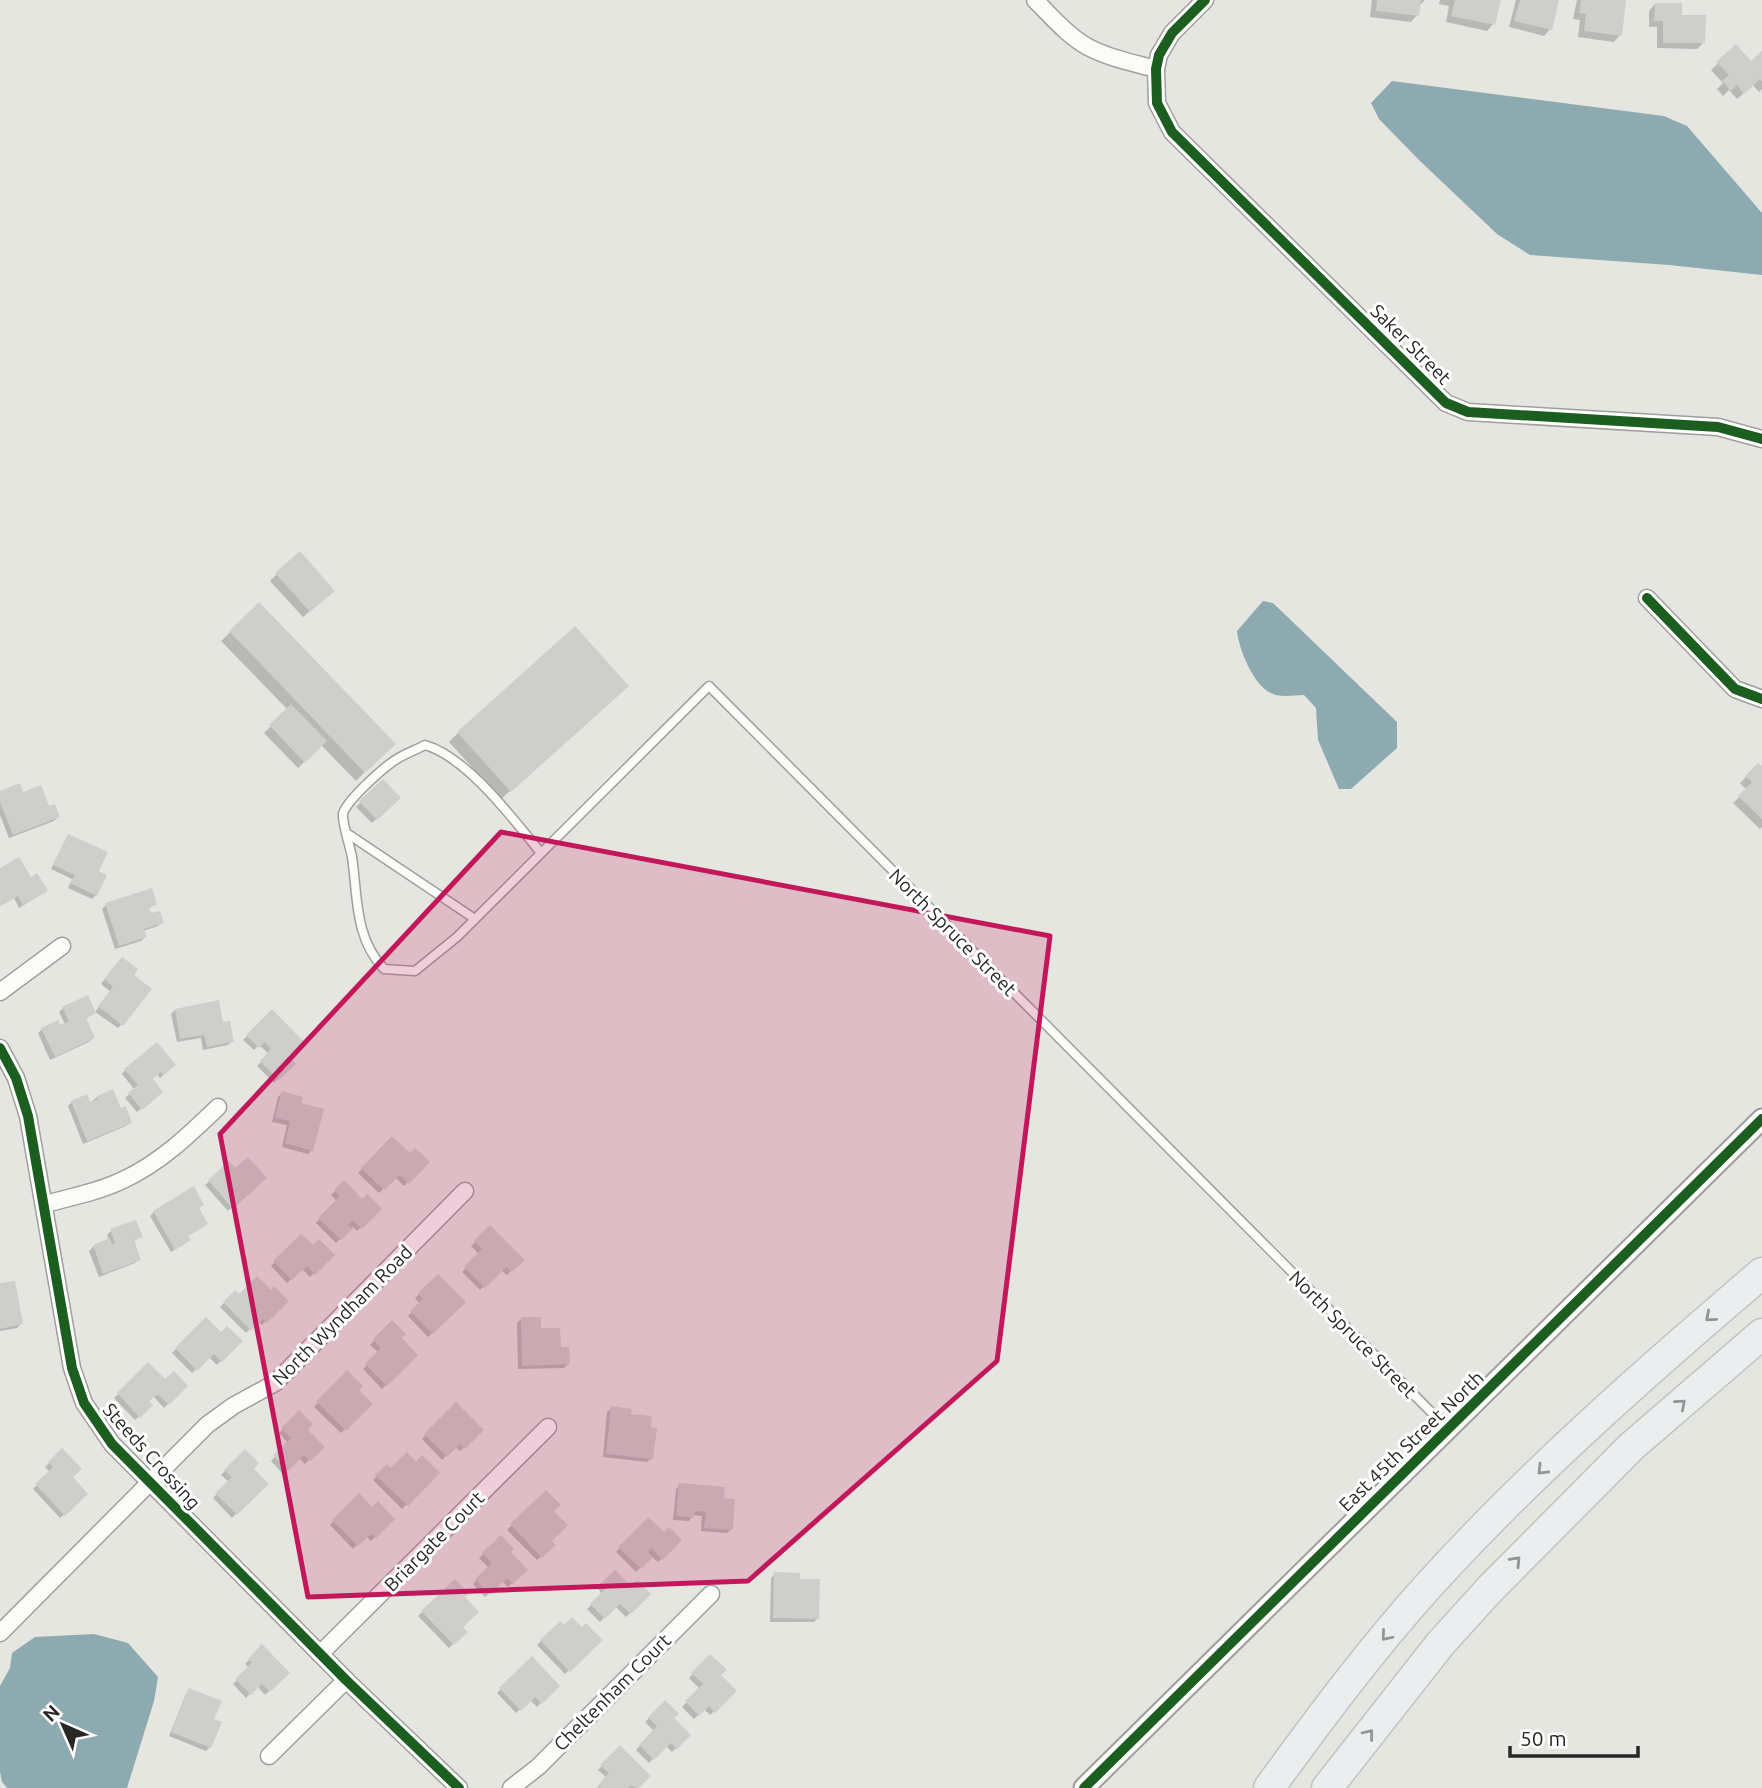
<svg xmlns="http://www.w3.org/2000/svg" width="1762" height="1788" font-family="Ubuntu,sans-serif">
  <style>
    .water { fill: #8eaab1 }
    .shadow { fill: #0003 }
    .building { fill: #cececa }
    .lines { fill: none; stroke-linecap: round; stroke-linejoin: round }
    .service-casing { stroke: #a09f9c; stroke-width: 11 }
    .minor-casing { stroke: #a09f9c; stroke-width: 19 }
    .tertiary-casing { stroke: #a09f9c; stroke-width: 23 }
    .motorway-casing { stroke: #c3c3c1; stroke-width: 33 }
    .service { stroke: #fbfbfa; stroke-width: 8 }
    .minor { stroke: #fbfbfa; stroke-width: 16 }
    .tertiary { stroke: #fbfbfa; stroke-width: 19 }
    .motorway { stroke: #ebeeef; stroke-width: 30 }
    .cycleway-casing { stroke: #fff; stroke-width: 15 }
    .cycleway { stroke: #1b5e20; stroke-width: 10 }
    .oneway { stroke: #939494 }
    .marked { fill: #c2185b; fill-opacity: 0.2; stroke: #c2185b; stroke-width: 5; stroke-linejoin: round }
    .labels { text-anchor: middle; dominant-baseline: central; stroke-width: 6; stroke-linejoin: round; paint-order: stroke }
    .street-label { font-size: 19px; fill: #282724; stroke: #fff }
  </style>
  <rect width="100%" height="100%" fill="#e6e6e1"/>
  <g class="water">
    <path d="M 1392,81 L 1664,116 L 1687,126 L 1762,213 L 1762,275 L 1669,265 L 1530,255 L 1497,234 L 1419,160 L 1379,119 L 1371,103 Z"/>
    <path d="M 1263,601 L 1273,603 L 1397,722 L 1397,748 L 1351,789 L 1339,789 L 1318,740 L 1316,708 L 1304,695 C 1294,695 1279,698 1271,693 C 1253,685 1239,649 1237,631 Z"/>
    <path d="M 94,1634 L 128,1643 L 158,1677 L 154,1701 L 127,1788 L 7,1788 L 2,1782 L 0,1772 L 0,1686 L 10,1668 L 12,1653 L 35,1637 Z"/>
  </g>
  <g class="shadow">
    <path d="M 1372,0 L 1425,0 L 1418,7 L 1417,15 L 1411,22 L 1370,17 Z"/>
    <path d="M 1440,0 L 1499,0 L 1493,24 L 1487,31 L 1446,22 L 1449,6 L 1439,4 Z"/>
    <path d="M 1516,0 L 1557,0 L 1550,29 L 1544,36 L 1509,27 Z"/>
    <path d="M 1577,0 L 1619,0 L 1620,35 L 1614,42 L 1578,37 L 1580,20 L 1573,19 Z"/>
    <path d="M 1655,4 L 1703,43 L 1697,49 L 1657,48 L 1657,27 L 1649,27 L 1649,11 Z"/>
    <path d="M 1736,47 L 1751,64 L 1762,56 L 1762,89 L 1759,92 L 1753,85 L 1737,99 L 1729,90 L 1723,96 L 1717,89 L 1723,83 L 1711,70 Z"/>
    <path d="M 277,574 L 326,597 L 303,617 L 270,581 Z"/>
    <path d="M 259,605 L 393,744 L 356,781 L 321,745 L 298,768 L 264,733 L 288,710 L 221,641 Z"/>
    <path d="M 617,695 L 501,799 L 449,742 L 458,733 Z"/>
    <path d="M 1758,765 L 1762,769 L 1762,827 L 1760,829 L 1733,803 L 1747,790 L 1740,783 Z"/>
    <path d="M 383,781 L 398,798 L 372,823 L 356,807 Z"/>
    <path d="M 0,793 L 22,794 L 58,817 L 54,821 L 9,838 L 0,815 Z"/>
    <path d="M 68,836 L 97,872 L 96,895 L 92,899 L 68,888 L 72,879 L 51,869 Z"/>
    <path d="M 0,870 L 42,894 L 19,908 L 14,898 L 0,906 Z"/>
    <path d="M 155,904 L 148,909 L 150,916 L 162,922 L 158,926 L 143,931 L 145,937 L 141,941 L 115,949 L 102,909 L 106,905 Z"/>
    <path d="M 118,963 L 131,976 L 122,1024 L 118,1028 L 95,1012 L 111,992 L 101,984 Z"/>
    <path d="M 63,1008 L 94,1013 L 85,1019 L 93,1038 L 89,1042 L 50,1060 L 38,1033 L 42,1029 L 65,1024 L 59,1012 Z"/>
    <path d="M 175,1010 L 221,1024 L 232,1041 L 228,1045 L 203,1050 L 201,1038 L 177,1042 L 171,1014 Z"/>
    <path d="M 272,1012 L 286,1056 L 294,1064 L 274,1083 L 257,1066 L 269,1054 L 259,1045 L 254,1050 L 243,1040 Z"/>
    <path d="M 170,1069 L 160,1078 L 157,1074 L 151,1079 L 157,1095 L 137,1112 L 125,1098 L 135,1090 L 122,1074 L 125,1070 Z"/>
    <path d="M 282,1093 L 299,1105 L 312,1150 L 308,1154 L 282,1147 L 287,1125 L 272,1122 L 278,1097 Z"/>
    <path d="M 97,1097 L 120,1111 L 130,1122 L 126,1126 L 83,1144 L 68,1106 L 72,1102 L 89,1104 Z"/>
    <path d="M 392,1138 L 410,1155 L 427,1162 L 404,1186 L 395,1177 L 379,1193 L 358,1173 Z"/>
    <path d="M 229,1164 L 235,1170 L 265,1178 L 228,1211 L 205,1185 Z"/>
    <path d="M 344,1183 L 362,1201 L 379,1209 L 357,1231 L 353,1227 L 336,1243 L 316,1223 L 337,1201 L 331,1195 Z"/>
    <path d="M 198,1209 L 202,1227 L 186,1237 L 184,1244 L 171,1252 L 150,1216 L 154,1212 Z"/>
    <path d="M 490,1227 L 522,1260 L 507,1275 L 501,1270 L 480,1290 L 462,1272 L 479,1254 L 471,1246 Z"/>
    <path d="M 111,1231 L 141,1236 L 133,1242 L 139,1259 L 135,1263 L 99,1277 L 89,1251 L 93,1247 L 109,1241 L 107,1235 Z"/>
    <path d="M 301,1236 L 313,1248 L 332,1255 L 310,1277 L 302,1269 L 287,1283 L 271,1266 Z"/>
    <path d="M 438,1276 L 464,1302 L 428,1337 L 408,1316 L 420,1304 L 415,1298 Z"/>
    <path d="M 0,1285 L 21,1324 L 17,1328 L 0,1331 Z"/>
    <path d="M 271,1292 L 287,1301 L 262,1325 L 258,1321 L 246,1333 L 220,1307 L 235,1293 L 239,1296 Z"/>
    <path d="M 521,1319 L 539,1330 L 559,1349 L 568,1364 L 564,1368 L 518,1369 L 517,1323 Z"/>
    <path d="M 206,1320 L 221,1335 L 240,1341 L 217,1365 L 209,1357 L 192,1373 L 172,1353 Z"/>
    <path d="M 392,1323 L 399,1338 L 416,1355 L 382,1389 L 363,1369 L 379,1353 L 370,1345 Z"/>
    <path d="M 148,1365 L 165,1382 L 186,1386 L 164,1408 L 153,1396 L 147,1402 L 151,1405 L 135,1420 L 114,1398 Z"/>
    <path d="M 347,1372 L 356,1390 L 370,1404 L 341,1433 L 314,1407 Z"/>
    <path d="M 456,1404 L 482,1430 L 460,1451 L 455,1447 L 442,1460 L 422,1439 Z"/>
    <path d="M 612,1408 L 629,1416 L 651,1458 L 647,1462 L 603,1457 L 607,1412 Z"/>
    <path d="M 299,1413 L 305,1430 L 322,1447 L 305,1464 L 299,1458 L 283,1474 L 271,1461 L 288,1443 L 279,1433 Z"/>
    <path d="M 62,1451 L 70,1477 L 86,1494 L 60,1518 L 33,1489 L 50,1472 L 45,1467 Z"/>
    <path d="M 245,1451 L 251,1468 L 266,1484 L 232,1518 L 213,1498 L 229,1482 L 221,1475 Z"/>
    <path d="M 416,1463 L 438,1473 L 402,1509 L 373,1480 L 387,1466 L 391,1470 Z"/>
    <path d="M 680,1485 L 722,1500 L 731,1529 L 727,1533 L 701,1531 L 702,1516 L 693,1515 L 689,1521 L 673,1520 L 676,1489 Z"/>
    <path d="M 546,1492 L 552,1511 L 549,1541 L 553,1545 L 537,1560 L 507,1530 Z"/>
    <path d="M 359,1496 L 372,1509 L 393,1519 L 371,1541 L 366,1536 L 353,1549 L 330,1525 Z"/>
    <path d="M 648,1519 L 664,1534 L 680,1540 L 658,1562 L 651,1556 L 636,1572 L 616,1552 Z"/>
    <path d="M 501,1537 L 508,1552 L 526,1570 L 508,1587 L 502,1581 L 485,1597 L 473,1584 L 489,1568 L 479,1558 Z"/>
    <path d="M 615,1572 L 631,1588 L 649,1594 L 626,1617 L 615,1606 L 600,1622 L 587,1609 L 602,1594 L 598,1589 Z"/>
    <path d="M 775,1574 L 798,1580 L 818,1618 L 814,1622 L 770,1622 L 771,1578 Z"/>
    <path d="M 455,1581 L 463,1598 L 461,1627 L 465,1632 L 449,1648 L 418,1616 Z"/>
    <path d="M 560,1623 L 564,1627 L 582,1630 L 600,1640 L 565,1674 L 537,1645 Z"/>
    <path d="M 262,1647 L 288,1673 L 265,1695 L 257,1686 L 246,1698 L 233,1684 L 249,1668 L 245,1664 Z"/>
    <path d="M 710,1656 L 719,1675 L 735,1691 L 710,1715 L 704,1709 L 694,1719 L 682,1707 L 700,1689 L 689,1678 Z"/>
    <path d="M 532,1659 L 558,1686 L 537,1707 L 530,1700 L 516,1713 L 497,1693 Z"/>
    <path d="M 190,1690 L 212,1720 L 210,1747 L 206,1751 L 169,1736 L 186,1694 Z"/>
    <path d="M 665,1702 L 672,1718 L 689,1735 L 672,1752 L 666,1746 L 649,1763 L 636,1750 L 654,1731 L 645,1722 Z"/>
    <path d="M 620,1747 L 648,1776 L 636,1788 L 597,1788 L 607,1778 L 598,1770 Z"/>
  </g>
  <g class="building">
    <path d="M 1377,0 L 1421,0 L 1419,16 L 1376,11 Z"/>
    <path d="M 1455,0 L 1501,0 L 1495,25 L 1451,16 Z"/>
    <path d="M 1520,0 L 1559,0 L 1552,30 L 1514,21 Z"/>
    <path d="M 1581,0 L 1626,0 L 1622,36 L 1584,31 L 1586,14 L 1579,13 Z"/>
    <path d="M 1655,3 L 1682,3 L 1682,15 L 1706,15 L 1705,43 L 1663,43 L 1663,21 L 1654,21 Z"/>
    <path d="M 1736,44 L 1751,61 L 1762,51 L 1762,81 L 1760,79 L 1744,94 L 1737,85 L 1731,91 L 1722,81 L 1729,75 L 1716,62 Z"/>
    <path d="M 300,551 L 335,591 L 310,612 L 275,573 Z"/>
    <path d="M 259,602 L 396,744 L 365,773 L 229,631 Z"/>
    <path d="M 575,626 L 629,686 L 511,792 L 457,732 Z"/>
    <path d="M 291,704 L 327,741 L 305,763 L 269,725 Z"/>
    <path d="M 1758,763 L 1762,766 L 1762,819 L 1738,796 L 1752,782 L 1745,776 Z"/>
    <path d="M 383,779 L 401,798 L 377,820 L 359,801 Z"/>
    <path d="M 20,783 L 23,792 L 41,785 L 49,806 L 55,804 L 60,817 L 13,835 L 0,802 L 0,791 Z"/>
    <path d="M 68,834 L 108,852 L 99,871 L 107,875 L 97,896 L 70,883 L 75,875 L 53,865 Z"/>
    <path d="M 19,857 L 31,877 L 37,873 L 48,891 L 23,905 L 18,896 L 0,906 L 0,868 Z"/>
    <path d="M 152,888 L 157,905 L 149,907 L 151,913 L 160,911 L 164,923 L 144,929 L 147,937 L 119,946 L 105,903 Z"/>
    <path d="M 122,957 L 138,969 L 134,975 L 152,989 L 123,1026 L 98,1006 L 113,987 L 104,979 Z"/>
    <path d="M 88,995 L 96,1013 L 86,1018 L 95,1038 L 55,1057 L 41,1028 L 58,1020 L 60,1025 L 69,1021 L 62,1007 Z"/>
    <path d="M 219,1000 L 223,1022 L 230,1021 L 234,1042 L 207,1047 L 204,1035 L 180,1039 L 175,1009 Z"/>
    <path d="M 272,1009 L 304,1042 L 289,1056 L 296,1064 L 279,1080 L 260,1061 L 271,1049 L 264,1042 L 259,1048 L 246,1035 Z"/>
    <path d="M 157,1042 L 176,1065 L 164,1075 L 161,1072 L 153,1079 L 163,1092 L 142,1110 L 128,1093 L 138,1085 L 124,1069 Z"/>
    <path d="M 113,1089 L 121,1108 L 126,1106 L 132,1123 L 87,1141 L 71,1101 L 87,1094 L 90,1102 L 98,1099 L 97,1096 Z"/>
    <path d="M 282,1091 L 303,1097 L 301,1103 L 324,1109 L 313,1151 L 285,1143 L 290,1121 L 275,1118 Z"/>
    <path d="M 392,1136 L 410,1153 L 415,1148 L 430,1162 L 409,1184 L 400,1175 L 384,1190 L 361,1168 Z"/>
    <path d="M 248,1157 L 267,1178 L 233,1209 L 208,1180 L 229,1161 L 235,1168 Z"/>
    <path d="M 344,1180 L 362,1199 L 367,1194 L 382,1209 L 362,1229 L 353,1220 L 348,1225 L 353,1229 L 341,1240 L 318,1218 L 340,1196 L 334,1190 Z"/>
    <path d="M 194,1186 L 204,1205 L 199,1208 L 208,1224 L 188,1236 L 191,1240 L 175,1250 L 153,1211 Z"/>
    <path d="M 136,1220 L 143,1237 L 134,1240 L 141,1260 L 103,1274 L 93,1245 L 110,1238 L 112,1244 L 115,1243 L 110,1229 Z"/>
    <path d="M 490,1225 L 525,1260 L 512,1272 L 506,1267 L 485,1288 L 464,1267 L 482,1249 L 474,1241 Z"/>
    <path d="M 301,1234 L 313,1245 L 319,1239 L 335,1255 L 315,1275 L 307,1266 L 292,1280 L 273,1261 Z"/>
    <path d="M 438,1274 L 466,1302 L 433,1334 L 410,1311 L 423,1299 L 418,1293 Z"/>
    <path d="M 257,1276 L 271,1290 L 274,1286 L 289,1301 L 267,1323 L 263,1319 L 251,1331 L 223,1302 L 235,1290 L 239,1294 Z"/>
    <path d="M 15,1281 L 23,1324 L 0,1329 L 0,1283 Z"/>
    <path d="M 206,1317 L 221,1332 L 227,1326 L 243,1341 L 222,1362 L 214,1354 L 197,1371 L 175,1348 Z"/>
    <path d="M 521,1317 L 541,1317 L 541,1328 L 560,1328 L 561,1347 L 569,1347 L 570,1364 L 522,1366 Z"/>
    <path d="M 392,1320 L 406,1334 L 402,1338 L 418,1355 L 387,1386 L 365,1364 L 381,1348 L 373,1339 Z"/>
    <path d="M 148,1362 L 165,1379 L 174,1371 L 188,1386 L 169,1405 L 158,1394 L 149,1401 L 153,1405 L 140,1418 L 117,1393 Z"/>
    <path d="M 347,1370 L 363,1386 L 359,1390 L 373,1404 L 346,1431 L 316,1401 Z"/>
    <path d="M 456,1402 L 484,1430 L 465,1449 L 460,1444 L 447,1457 L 424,1434 Z"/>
    <path d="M 611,1406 L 632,1409 L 631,1414 L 652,1416 L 651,1427 L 657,1428 L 653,1459 L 606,1454 Z"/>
    <path d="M 299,1410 L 313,1424 L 308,1430 L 325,1447 L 310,1461 L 304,1455 L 288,1471 L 273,1455 L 291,1438 L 281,1428 Z"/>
    <path d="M 62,1448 L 82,1469 L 73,1477 L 88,1494 L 65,1516 L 35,1484 L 53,1467 L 48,1462 Z"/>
    <path d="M 245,1449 L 259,1463 L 254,1469 L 269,1484 L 237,1515 L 215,1493 L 232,1477 L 224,1470 Z"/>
    <path d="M 407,1452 L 416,1461 L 422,1455 L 440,1473 L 408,1506 L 375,1475 L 387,1464 L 391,1468 Z"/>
    <path d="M 679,1483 L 725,1487 L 724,1498 L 735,1499 L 733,1530 L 704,1528 L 706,1512 L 695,1511 L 694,1518 L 676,1516 Z"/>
    <path d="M 546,1490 L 561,1505 L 554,1511 L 568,1525 L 552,1541 L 556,1545 L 542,1558 L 510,1524 Z"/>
    <path d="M 359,1493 L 372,1507 L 378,1501 L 395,1519 L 376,1538 L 371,1534 L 358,1546 L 332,1520 Z"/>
    <path d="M 648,1517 L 664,1532 L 669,1527 L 682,1540 L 663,1560 L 651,1548 L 648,1552 L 653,1557 L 641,1569 L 618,1547 Z"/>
    <path d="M 501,1535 L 514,1549 L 511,1552 L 528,1570 L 513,1584 L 507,1578 L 490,1595 L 475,1579 L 492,1563 L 482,1553 Z"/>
    <path d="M 615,1570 L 631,1586 L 637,1580 L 651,1594 L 631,1614 L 620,1604 L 605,1619 L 590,1604 L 605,1589 L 600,1584 Z"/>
    <path d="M 774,1572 L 800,1573 L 800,1579 L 820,1579 L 819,1619 L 773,1618 Z"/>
    <path d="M 455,1579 L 469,1594 L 465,1597 L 479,1612 L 463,1627 L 468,1632 L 454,1645 L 421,1611 Z"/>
    <path d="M 572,1617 L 582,1627 L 586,1623 L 603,1640 L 570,1672 L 540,1640 L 560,1621 L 564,1625 Z"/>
    <path d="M 262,1644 L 290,1673 L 270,1692 L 262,1684 L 251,1695 L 235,1679 L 252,1663 L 248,1659 Z"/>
    <path d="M 710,1654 L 727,1670 L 721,1675 L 737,1691 L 715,1713 L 709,1706 L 699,1716 L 685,1701 L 703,1684 L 691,1673 Z"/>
    <path d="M 532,1656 L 560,1686 L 542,1704 L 535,1697 L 521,1711 L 499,1688 Z"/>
    <path d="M 189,1688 L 222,1701 L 214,1719 L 222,1722 L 211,1748 L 171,1732 Z"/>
    <path d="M 665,1700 L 679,1714 L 674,1718 L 691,1735 L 677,1749 L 671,1743 L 654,1760 L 639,1745 L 657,1726 L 648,1717 Z"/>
    <path d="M 620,1745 L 651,1776 L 639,1788 L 631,1786 L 628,1788 L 601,1788 L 598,1785 L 609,1773 L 600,1765 Z"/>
  </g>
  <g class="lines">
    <defs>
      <g id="service">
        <path d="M 348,834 L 475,919"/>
        <path d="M 541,853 C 513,819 467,757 425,745 C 414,751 401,755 391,763 C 380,771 346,801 343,814 C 342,823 350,846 352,857 C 358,897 354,937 384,969 L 415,971 L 457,937 L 709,686 L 1448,1429"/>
      </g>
      <g id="minor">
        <path d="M 1035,0 C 1051,16 1068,36 1088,47 C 1109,58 1133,63 1156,69"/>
        <path d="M 1205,0 L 1172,33 L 1159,55 L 1156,69 L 1157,103 L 1172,132 L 1446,403 L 1468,412 L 1718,427 L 1762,439"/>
        <path d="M 1647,598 L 1735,689 L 1762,699"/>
        <path d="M 0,992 L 62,946"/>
        <path d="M 0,1048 L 16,1078 L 28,1116 L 72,1368 L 84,1403 L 112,1444 L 346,1680 L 459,1788"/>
        <path d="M 45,1204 C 71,1197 98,1192 123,1180 C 160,1163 189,1135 218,1107"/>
        <path d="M 0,1633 L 207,1425 L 233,1406 L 275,1383 L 465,1191"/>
        <path d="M 320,1654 L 548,1427"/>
        <path d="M 269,1756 L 346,1680"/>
        <path d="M 511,1788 L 538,1767 L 711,1594"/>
      </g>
      <path id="tertiary" d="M 1084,1788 L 1762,1119"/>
      <g id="motorway">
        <path d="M 1269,1788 C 1320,1718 1372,1648 1430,1584 C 1532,1472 1647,1371 1762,1273"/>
        <path d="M 1327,1788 L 1441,1643 L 1490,1589 L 1632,1446 L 1762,1334"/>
      </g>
    </defs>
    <use href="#service" class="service-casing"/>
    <use href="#minor" class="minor-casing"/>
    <use href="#tertiary" class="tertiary-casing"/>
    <use href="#motorway" class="motorway-casing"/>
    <use href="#service" class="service"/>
    <use href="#minor" class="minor"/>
    <use href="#tertiary" class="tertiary"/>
    <use href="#motorway" class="motorway"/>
    <defs>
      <g id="cycleway">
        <path d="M 1205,0 L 1172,33 L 1159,55 L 1156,69 L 1157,103 L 1172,132 L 1446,403 L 1468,412 L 1718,427 L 1762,439"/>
        <path d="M 1647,598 L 1735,689 L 1762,699"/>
        <path d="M 0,1048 L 16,1078 L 28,1116 L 72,1368 L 84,1403 L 112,1444 L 346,1680 L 459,1788"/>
        <path d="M 1084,1788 L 1762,1119"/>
      </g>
    </defs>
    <use href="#cycleway" class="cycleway-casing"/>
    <use href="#cycleway" class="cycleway"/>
  </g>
  <defs><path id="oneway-chevron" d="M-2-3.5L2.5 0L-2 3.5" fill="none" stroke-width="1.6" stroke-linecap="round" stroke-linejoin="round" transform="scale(1.75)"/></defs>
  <g class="oneway">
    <use href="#oneway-chevron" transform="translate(1710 1317) rotate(139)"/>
    <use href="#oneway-chevron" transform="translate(1681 1404) rotate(-41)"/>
    <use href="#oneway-chevron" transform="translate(1542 1470) rotate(135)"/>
    <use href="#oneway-chevron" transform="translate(1516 1561) rotate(-46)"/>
    <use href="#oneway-chevron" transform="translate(1386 1636) rotate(130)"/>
    <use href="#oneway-chevron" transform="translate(1369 1734) rotate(-52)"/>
  </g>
  <path class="marked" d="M 501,832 L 1050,936 L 997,1361 L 748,1581 L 308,1597 L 220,1134 Z"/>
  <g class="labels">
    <g class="street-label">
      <text transform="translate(1411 344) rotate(45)">Saker Street</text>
      <text transform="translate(953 932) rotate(45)">North Spruce Street</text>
      <text transform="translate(342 1315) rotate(-45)">North Wyndham Road</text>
      <text transform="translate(1353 1334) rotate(45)">North Spruce Street</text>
      <text transform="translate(1411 1441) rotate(-44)">East 45th Street North</text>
      <text transform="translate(152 1456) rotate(48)">Steeds Crossing</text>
      <text transform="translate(434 1541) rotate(-45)">Briargate Court</text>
      <text transform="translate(612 1692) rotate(-45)">Cheltenham Court</text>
    </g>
  </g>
  <g transform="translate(63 1725) rotate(315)" stroke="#ffffff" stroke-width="5" paint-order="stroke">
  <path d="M0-5L12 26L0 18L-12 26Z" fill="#282724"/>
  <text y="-10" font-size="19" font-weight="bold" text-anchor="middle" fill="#282724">N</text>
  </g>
  <path d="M1510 1746v10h128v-10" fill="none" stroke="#282724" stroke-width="3.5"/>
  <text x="1520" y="1746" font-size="21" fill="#282724" stroke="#ffffff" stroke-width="5" paint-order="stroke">50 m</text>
</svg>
